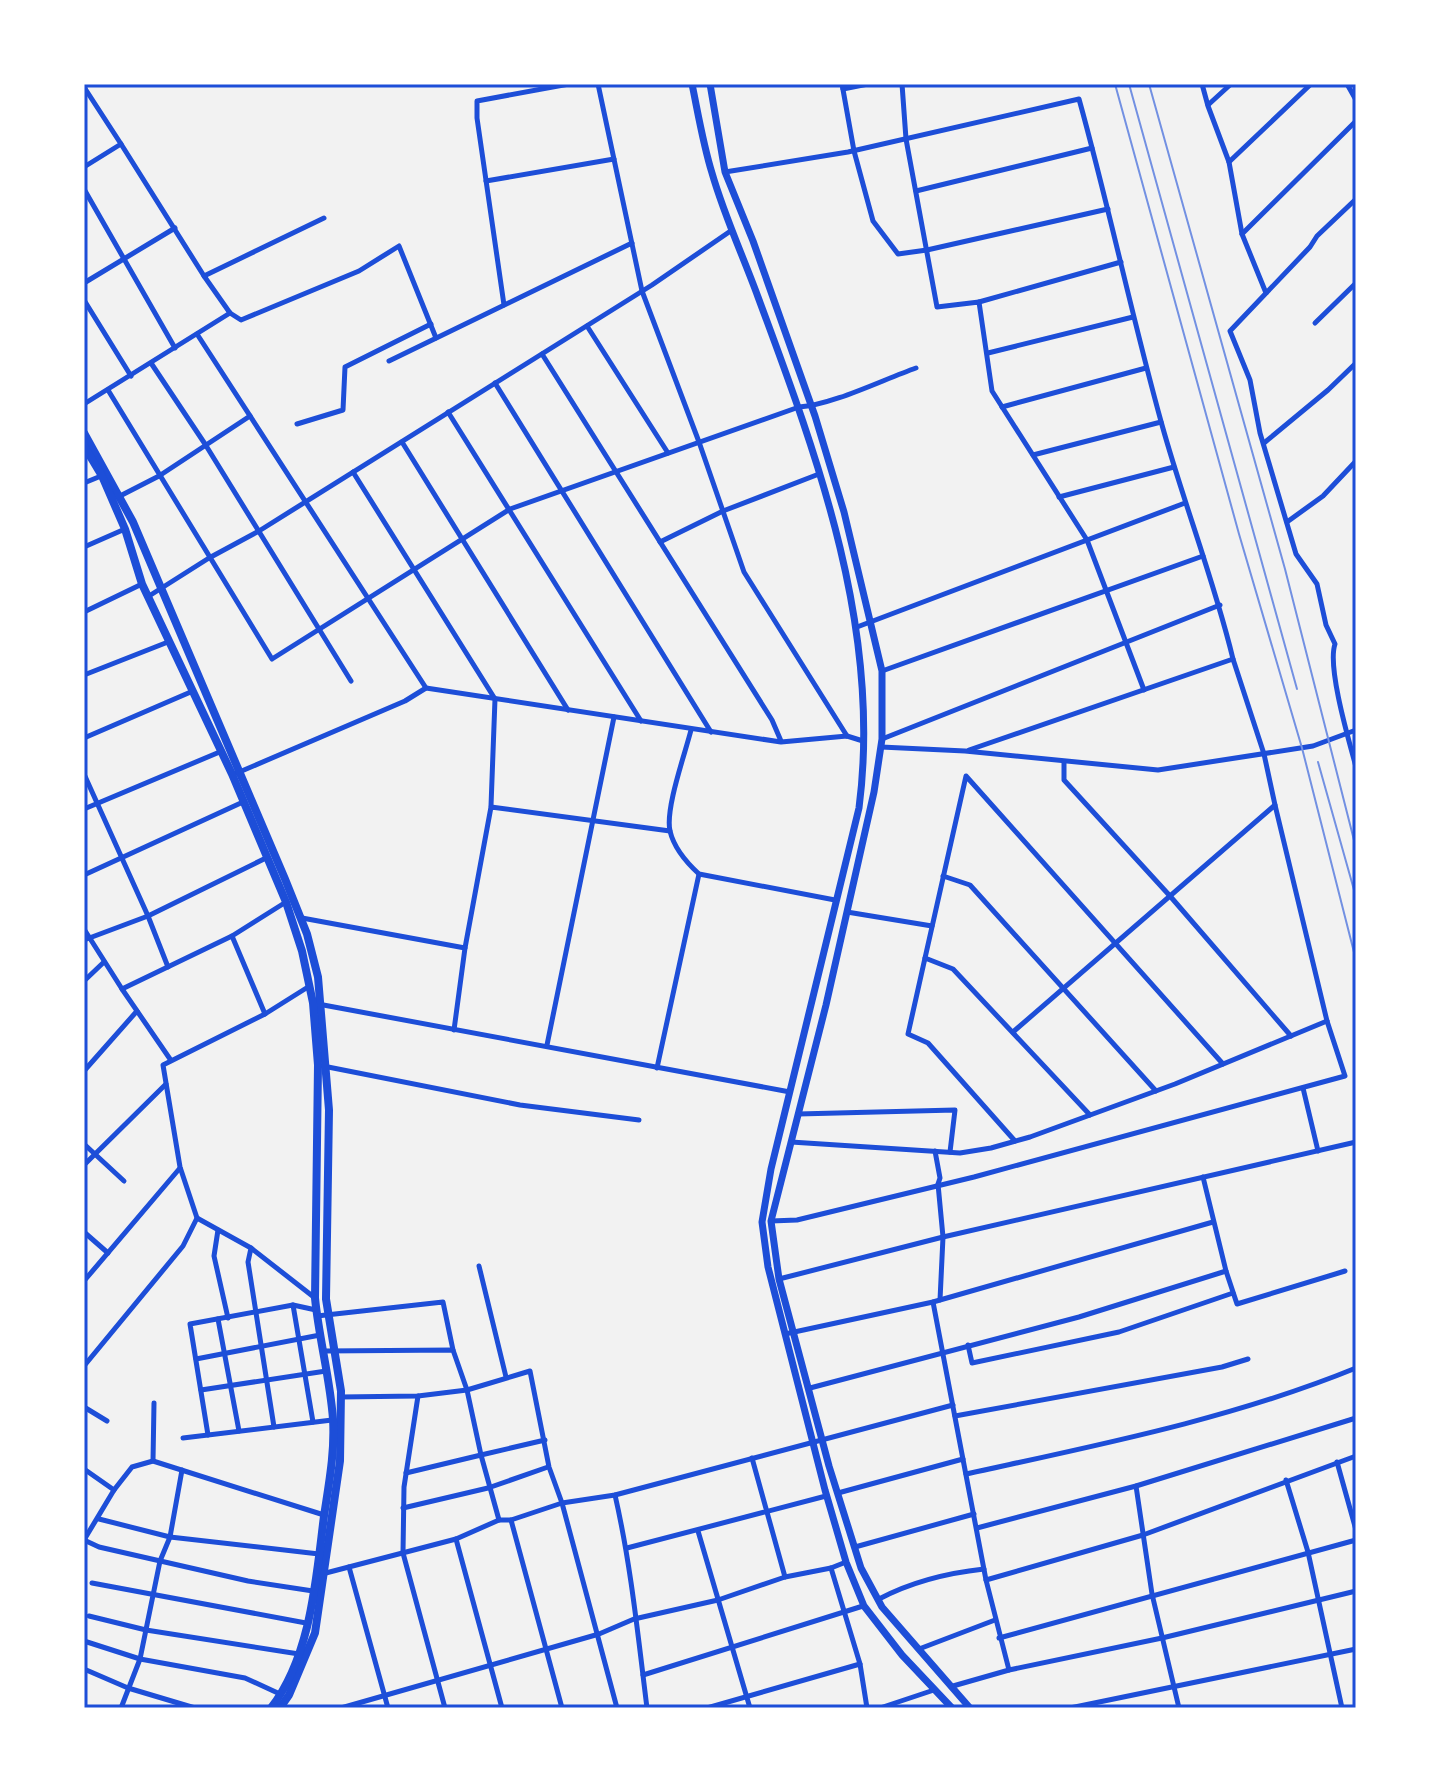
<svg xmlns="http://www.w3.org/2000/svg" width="1440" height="1792" font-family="'DejaVu Sans',sans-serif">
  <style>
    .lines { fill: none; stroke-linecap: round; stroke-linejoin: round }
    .minor { stroke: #1d4ed8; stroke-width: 5 }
    .secondary { stroke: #1d4ed8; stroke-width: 7 }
    .primary { stroke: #1d4ed8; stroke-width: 8 }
    .rail { stroke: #7290e2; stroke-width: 2 }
    .neatline { fill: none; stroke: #1d4ed8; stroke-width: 3 }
  </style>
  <rect width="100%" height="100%" fill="#f2f2f2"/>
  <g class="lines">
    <g class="minor">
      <path d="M 598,84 L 642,291 L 699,442 L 744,572 L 847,736"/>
      <path d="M 842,84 L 854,151 L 873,221 L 898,254 L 927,250 L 1108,209"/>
      <path d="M 902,84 L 906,139 L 937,307 L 979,302 L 992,391 L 1087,540 L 1144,690"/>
      <path d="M 1202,84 L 1208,106 L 1229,162 L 1242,234 L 1266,293"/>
      <path d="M 1347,84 L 1356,100"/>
      <path d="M 84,87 L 121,144 L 84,167"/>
      <path d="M 843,89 L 868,84"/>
      <path d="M 1208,105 L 1231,84"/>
      <path d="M 121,144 L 204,276 L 230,313 L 241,320 L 359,271 L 399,246 L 436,338"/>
      <path d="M 1229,162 L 1311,84"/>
      <path d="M 725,172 L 848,152 L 1079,99 C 1109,207 1132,317 1162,425 C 1184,504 1214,580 1233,659"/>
      <path d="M 486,181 L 614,159"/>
      <path d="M 84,189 L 175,348"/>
      <path d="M 916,191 L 1092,148"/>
      <path d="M 1356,199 L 1317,236 L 1310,247 L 1230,331 L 1250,380 L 1260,433 L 1296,554 L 1317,584 L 1326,625 L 1335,644 C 1327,667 1349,741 1356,767"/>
      <path d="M 1242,234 L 1356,121"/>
      <path d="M 204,276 L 324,218"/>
      <path d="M 84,283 L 175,228"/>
      <path d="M 84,300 L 131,376"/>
      <path d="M 979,302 L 1121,262"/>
      <path d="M 504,305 L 477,118 L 477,101 L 569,84"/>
      <path d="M 1315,323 L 1356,283"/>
      <path d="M 587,326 L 668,453"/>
      <path d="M 197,334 L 426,688"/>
      <path d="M 988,353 L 1133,317"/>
      <path d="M 542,354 L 772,720 L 781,741"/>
      <path d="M 389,361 L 632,243"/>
      <path d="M 151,363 L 205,444 L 351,681"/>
      <path d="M 495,383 L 711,732"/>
      <path d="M 108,390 L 272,659 L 510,509 L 799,407 C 832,405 882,380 916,368"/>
      <path d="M 84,404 L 230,313"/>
      <path d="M 1002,407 L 1146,368"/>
      <path d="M 448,412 L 641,721"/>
      <path d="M 297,424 L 343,410 L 345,367 L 431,324"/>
      <path d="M 402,442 L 568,710"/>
      <path d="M 1264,443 L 1328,390 L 1356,363"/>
      <path d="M 1033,455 L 1161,422"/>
      <path d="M 353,472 L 495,699 L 491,806"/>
      <path d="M 84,483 L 101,476"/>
      <path d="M 118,497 L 159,476 L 250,416"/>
      <path d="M 1059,497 L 1174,467"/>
      <path d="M 1287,522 L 1323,496 L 1356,461"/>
      <path d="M 660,542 L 723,511 L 819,474"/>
      <path d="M 84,547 L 125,529"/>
      <path d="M 149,596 L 209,558 L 259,531 L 652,285 L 732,230"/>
      <path d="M 84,612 L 142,584"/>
      <path d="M 857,627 L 1185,503"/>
      <path d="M 882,671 L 1203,556"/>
      <path d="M 84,675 L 168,642"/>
      <path d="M 691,730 C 685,754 665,809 670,831 C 674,848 687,863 699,874 L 835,900"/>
      <path d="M 84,738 L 193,691"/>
      <path d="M 882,739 L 1220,605"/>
      <path d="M 881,747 L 965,751 L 1158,770 L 1313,746 L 1356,730"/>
      <path d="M 969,750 L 1233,659 L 1264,754 L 1275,805"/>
      <path d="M 1064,762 L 1064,780 L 1170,896 L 1291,1036"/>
      <path d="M 237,773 L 405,701 L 426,688 L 781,742 L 847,736 L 863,741"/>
      <path d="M 84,774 L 148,916 L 168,967"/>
      <path d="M 84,809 L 222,751"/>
      <path d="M 84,875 L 243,802"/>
      <path d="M 943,876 L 970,885 L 1156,1091"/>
      <path d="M 847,912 L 932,926"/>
      <path d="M 302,918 L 465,948 L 491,807 L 670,831"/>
      <path d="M 84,929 L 122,989 L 170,1059"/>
      <path d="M 232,936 L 265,1014"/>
      <path d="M 84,940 L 148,916 L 266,858"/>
      <path d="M 925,958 L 966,776 L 1223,1064"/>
      <path d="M 84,981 L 104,962"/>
      <path d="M 122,989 L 232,936 L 286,902"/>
      <path d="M 318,1004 L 790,1092"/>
      <path d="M 454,1030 L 465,948"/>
      <path d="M 547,1045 L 614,717"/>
      <path d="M 323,1066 L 520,1105 L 639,1120"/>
      <path d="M 657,1068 L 699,874"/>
      <path d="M 84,1071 L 137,1011"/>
      <path d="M 1303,1088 L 1318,1151"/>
      <path d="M 798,1114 L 955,1110 L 950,1152"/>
      <path d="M 1015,1141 L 928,1043 L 908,1034 L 925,958 L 953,969 L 1090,1115"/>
      <path d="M 791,1142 L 960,1153 L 991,1148 L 1030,1137 L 1175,1084 L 1327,1021"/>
      <path d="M 84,1144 L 124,1181"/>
      <path d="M 935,1151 L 940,1178 L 938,1184 L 943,1237 L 940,1300"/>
      <path d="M 84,1165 L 166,1084"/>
      <path d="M 771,1221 L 797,1220 L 974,1177 L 1345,1076 L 1327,1021 L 1275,805 L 1013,1032"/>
      <path d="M 218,1230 L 214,1256 L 228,1318"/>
      <path d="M 84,1232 L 108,1253"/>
      <path d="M 251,1248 L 197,1218 L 180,1167 L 163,1065 L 265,1014 L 308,987"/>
      <path d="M 479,1266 L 506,1377"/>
      <path d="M 1226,1271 L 1237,1304 L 1345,1271"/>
      <path d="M 779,1279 L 943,1237 L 1356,1142"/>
      <path d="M 84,1281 L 180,1168"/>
      <path d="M 933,1302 L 986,1580 L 1009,1670"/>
      <path d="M 293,1305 L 313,1422"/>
      <path d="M 317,1316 L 443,1302 L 453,1350"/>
      <path d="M 218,1319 L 239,1431"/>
      <path d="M 785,1334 L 933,1302 L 1213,1222"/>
      <path d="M 968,1345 L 972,1363 L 1119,1332 L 1233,1293"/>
      <path d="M 324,1351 L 453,1350 L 467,1390 L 481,1455 L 545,1440"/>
      <path d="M 196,1359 L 320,1335"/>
      <path d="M 84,1366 L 183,1246 L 197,1218"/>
      <path d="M 810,1388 L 1079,1317 L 1226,1271 L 1203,1177"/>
      <path d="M 201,1390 L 326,1371"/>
      <path d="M 418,1396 L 404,1487 L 403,1553 L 445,1708"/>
      <path d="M 340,1397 L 418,1396 L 467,1390 L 530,1371 L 549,1467 L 562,1503 L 617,1708"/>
      <path d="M 84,1407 L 107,1421"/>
      <path d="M 955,1416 L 1222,1367 L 1248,1359"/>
      <path d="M 274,1427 L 248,1262 L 251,1248 L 315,1298"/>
      <path d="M 208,1435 L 190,1324 L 293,1305 L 316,1310"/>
      <path d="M 183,1438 L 332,1420"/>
      <path d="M 752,1458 L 785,1577"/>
      <path d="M 153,1461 L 154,1403"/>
      <path d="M 1337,1462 L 1356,1530"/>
      <path d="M 84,1469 L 114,1490"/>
      <path d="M 406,1473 L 481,1455 L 499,1520"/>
      <path d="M 966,1474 C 1098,1445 1231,1419 1356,1368"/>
      <path d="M 1286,1480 L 1308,1552 L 1342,1708"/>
      <path d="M 1136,1486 L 1152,1594 L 1179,1708"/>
      <path d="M 838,1493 L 963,1459"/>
      <path d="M 615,1495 C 631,1565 638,1636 647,1708"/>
      <path d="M 403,1508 L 488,1488 L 548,1467"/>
      <path d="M 99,1519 L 170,1537 L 319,1554"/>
      <path d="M 511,1520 L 562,1708"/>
      <path d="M 977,1528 L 1136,1486 L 1356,1418"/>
      <path d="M 698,1531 L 750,1708"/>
      <path d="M 456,1539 L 502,1708"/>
      <path d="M 84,1540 L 114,1490 L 132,1467 L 153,1461 L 324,1515"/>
      <path d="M 84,1540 L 99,1547 L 248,1581 L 313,1591"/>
      <path d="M 855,1547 L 974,1514"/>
      <path d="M 627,1548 L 826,1496"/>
      <path d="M 349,1567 L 388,1708"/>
      <path d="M 831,1568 L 860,1664 L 867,1708"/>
      <path d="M 322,1574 L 456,1539 L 499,1520 L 511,1520 L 562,1503 L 615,1495 L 953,1405"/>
      <path d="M 986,1580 L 1143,1535 L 1356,1456"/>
      <path d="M 92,1583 L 306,1623"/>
      <path d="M 879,1599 C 913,1581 947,1573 984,1569"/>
      <path d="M 89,1616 L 146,1630 L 299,1654"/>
      <path d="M 999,1638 L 1356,1540"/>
      <path d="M 84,1641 L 140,1659 L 245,1678 L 280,1694"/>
      <path d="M 919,1649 L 995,1620"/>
      <path d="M 84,1669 L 128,1688 L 195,1708"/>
      <path d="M 643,1675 L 863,1606"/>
      <path d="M 953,1686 L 1009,1670 L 1162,1638 L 1356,1591"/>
      <path d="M 121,1708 L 140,1659 L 160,1561 L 170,1537 L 182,1470"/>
      <path d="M 341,1708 L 599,1634 L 634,1619 L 718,1600 L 785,1577 L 831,1568 L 846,1562"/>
      <path d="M 707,1708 L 860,1664"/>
      <path d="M 880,1708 L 934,1690"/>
      <path d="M 1070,1708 L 1356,1649"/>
    </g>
    <g class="secondary">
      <path d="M 692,84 C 698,113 703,144 712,173 C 724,215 743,256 758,297 C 819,461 882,631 859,808 L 771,1169 L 762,1222 L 768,1267 L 825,1490 L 846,1562 L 864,1606 L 902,1655 L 952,1708"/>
      <path d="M 710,84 L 725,172 L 753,241 L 815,416 L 844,512 L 882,671 L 882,739 L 874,792 L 826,1005 L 771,1221 L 779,1279 L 829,1466 L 861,1568 L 882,1607 L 970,1708"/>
    </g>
    <g class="primary">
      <path d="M 84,433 L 133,522 L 285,879 L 307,934 L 318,977 L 329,1110 L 326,1299 L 341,1391 L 340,1461 L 315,1633 L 289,1695 L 280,1708"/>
      <path d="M 84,446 L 102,476 L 125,529 L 142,584 L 232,774 L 286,902 L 302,951 L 313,1003 L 318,1065 L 315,1298 C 319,1339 330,1378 333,1419 C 335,1452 329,1483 324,1516 C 316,1579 311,1656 271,1708"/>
    </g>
    <g class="rail">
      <path d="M 1115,84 L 1239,534 L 1302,748 L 1356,960"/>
      <path d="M 1129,84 L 1297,689"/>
      <path d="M 1149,84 L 1285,569 L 1356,848"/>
      <path d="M 1318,762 L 1356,897"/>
    </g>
  </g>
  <rect width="1440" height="1792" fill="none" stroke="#ffffff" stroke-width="172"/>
  <rect x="86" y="86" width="1268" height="1620" class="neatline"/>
</svg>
